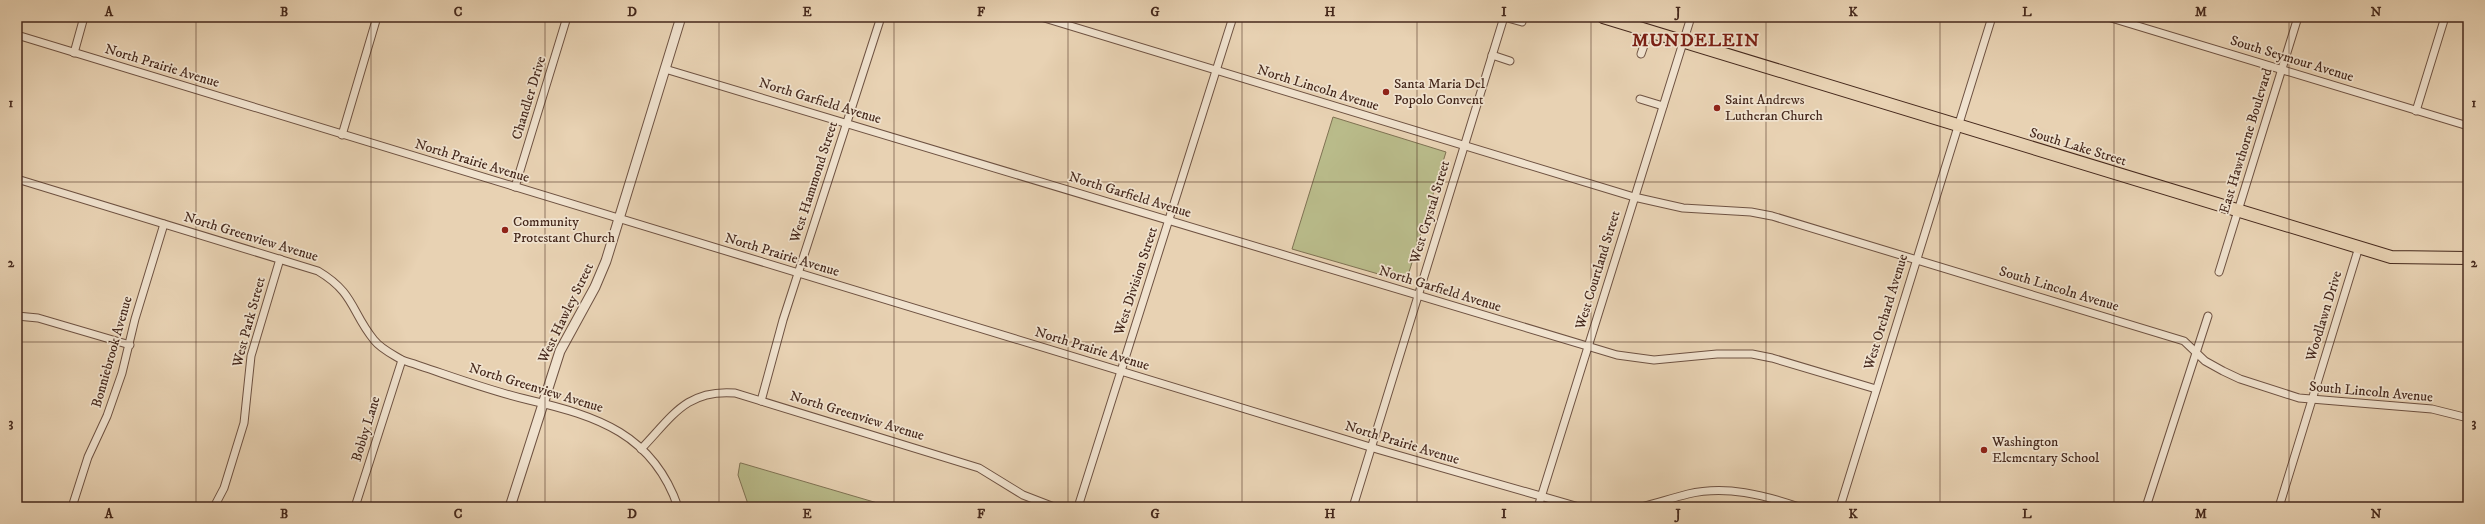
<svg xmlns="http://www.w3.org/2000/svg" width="2485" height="524" font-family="'IM FELL DW Pica',serif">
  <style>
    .green { fill: #b9bb8a; stroke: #7f7253 }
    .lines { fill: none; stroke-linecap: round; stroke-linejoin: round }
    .minor-casing { stroke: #6e5242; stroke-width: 9 }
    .tertiary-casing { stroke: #6e5242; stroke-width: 11 }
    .primary-casing { stroke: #45281c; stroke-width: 14 }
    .minor { stroke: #f0e2ce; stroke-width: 7 }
    .tertiary { stroke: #f0e2ce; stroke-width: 9 }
    .primary { stroke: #e8d2b3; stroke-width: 12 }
    .grid { fill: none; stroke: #45281c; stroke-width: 1; stroke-opacity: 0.55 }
    .poi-dot { fill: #8f2418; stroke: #f0e2ce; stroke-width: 1.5 }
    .labels { text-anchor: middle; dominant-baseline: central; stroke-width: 3.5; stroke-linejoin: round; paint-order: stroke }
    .street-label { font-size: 14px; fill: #45281c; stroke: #f0e2ce }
    .poi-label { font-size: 14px; fill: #45281c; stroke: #f0e2ce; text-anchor: start }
    .district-label { font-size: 18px; font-weight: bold; letter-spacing: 1px; fill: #7a1f14; stroke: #f0e2ce }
    .neatline { fill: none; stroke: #45281c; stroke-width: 1.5 }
    .grid-label { font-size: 13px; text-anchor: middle; font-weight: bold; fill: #45281c }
  </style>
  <rect width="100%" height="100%" fill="#e8d2b3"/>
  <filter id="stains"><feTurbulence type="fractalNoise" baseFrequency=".005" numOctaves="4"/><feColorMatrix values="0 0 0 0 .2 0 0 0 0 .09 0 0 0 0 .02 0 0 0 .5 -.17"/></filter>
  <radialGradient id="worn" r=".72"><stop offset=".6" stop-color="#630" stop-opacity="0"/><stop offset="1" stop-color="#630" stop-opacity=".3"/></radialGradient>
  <g class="green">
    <path d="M 1333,117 L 1446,152 L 1406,282 L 1292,249 Z"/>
    <path d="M 740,463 L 741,463 L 891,507 L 749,507 L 738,475 Z"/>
  </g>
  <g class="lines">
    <defs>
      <g id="minor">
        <path d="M 1041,17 L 1634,197 L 1683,208 L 1751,212 L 1772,216 L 2184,341 L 2205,361 L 2223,371 L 2240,379 L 2299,398 L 2432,409 L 2468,418"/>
        <path d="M 1504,17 L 1522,22"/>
        <path d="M 2108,17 L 2468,126"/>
        <path d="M 17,35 L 1380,450 L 1579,507"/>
        <path d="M 74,53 L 84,17"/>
        <path d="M 1641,54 L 1649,31"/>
        <path d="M 1492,55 L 1510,61"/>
        <path d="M 665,69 L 1617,355 L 1654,360 L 1717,354 L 1752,354 L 1772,358 L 1876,389"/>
        <path d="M 1640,99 L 1663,106"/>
        <path d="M 2416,111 L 2445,17"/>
        <path d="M 342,135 L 377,17"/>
        <path d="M 17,179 L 318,271 C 355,293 351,312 374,340 C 381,349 392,354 402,360 C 443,373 486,390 529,400 C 597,416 653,434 678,507"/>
        <path d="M 515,187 L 567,17"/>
        <path d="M 2219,272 L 2298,17"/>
        <path d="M 17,316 L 38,318 L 130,345"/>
        <path d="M 761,401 L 783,320 L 881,17"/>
        <path d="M 641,449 C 672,417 686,389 735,393 L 979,468 L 1023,495 L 1054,507"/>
        <path d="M 72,507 L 88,457 L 107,416 L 122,373 L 135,319 L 164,224"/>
        <path d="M 214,507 L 224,488 L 244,423 L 251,356 L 280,259"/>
        <path d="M 355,507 L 402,360"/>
        <path d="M 1078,507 L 1233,17"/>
        <path d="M 1353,507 L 1504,17"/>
        <path d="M 1538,507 L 1691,17"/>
        <path d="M 1641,507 C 1657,503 1672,498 1688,494 C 1726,485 1764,495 1799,507"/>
        <path d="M 1840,507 L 1992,17"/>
        <path d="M 2146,507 L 2208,316"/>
        <path d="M 2279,507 L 2359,247"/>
      </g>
      <path id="tertiary" d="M 510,507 L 560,351 L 595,287 L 606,261 L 681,17"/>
      <path id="primary" d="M 1603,17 L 2391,257 L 2468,258"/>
    </defs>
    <use href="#minor" class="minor-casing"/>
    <use href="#tertiary" class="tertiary-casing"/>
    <use href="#primary" class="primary-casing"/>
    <use href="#minor" class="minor"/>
    <use href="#tertiary" class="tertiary"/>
    <use href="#primary" class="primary"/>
  </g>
  <path class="grid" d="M 196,17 L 196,507M 371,17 L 371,507M 545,17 L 545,507M 719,17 L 719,507M 894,17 L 894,507M 1068,17 L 1068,507M 1242,17 L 1242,507M 1417,17 L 1417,507M 1591,17 L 1591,507M 1766,17 L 1766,507M 1940,17 L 1940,507M 2114,17 L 2114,507M 2289,17 L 2289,507M 17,182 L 2468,182M 17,342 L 2468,342"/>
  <g class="poi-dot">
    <circle cx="1386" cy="92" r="4"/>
    <circle cx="1717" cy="108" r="4"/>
    <circle cx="505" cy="230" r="4"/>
    <circle cx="1984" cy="450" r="4"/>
  </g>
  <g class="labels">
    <g class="street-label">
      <text transform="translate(2292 59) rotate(17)">South Seymour Avenue</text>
      <text transform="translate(162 66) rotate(17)">North Prairie Avenue</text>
      <text transform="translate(1318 88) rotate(17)">North Lincoln Avenue</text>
      <text transform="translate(529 98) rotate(-73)">Chandler Drive</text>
      <text transform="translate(820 101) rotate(17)">North Garfield Avenue</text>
      <text transform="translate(2246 141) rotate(-73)">East Hawthorne Boulevard</text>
      <text transform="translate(2078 147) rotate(17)">South Lake Street</text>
      <text transform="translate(472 161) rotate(17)">North Prairie Avenue</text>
      <text transform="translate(814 182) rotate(-72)">West Hammond Street</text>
      <text transform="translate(1130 195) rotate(17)">North Garfield Avenue</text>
      <text transform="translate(1430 212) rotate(-73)">West Crystal Street</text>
      <text transform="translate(251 237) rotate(17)">North Greenview Avenue</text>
      <text transform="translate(782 255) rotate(17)">North Prairie Avenue</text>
      <text transform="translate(1598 270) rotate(-73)">West Courtland Street</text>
      <text transform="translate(1136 281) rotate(-72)">West Division Street</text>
      <text transform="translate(1440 289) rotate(17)">North Garfield Avenue</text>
      <text transform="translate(2059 289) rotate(17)">South Lincoln Avenue</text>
      <text transform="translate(1886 312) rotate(-73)">West Orchard Avenue</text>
      <text transform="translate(566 313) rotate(-64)">West Hawley Street</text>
      <text transform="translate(2324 316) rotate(-73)">Woodlawn Drive</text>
      <text transform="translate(249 322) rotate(-75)">West Park Street</text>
      <text transform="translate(1092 349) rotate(17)">North Prairie Avenue</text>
      <text transform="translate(112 352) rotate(-74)">Bonniebrook Avenue</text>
      <text transform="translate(536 388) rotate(17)">North Greenview Avenue</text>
      <text transform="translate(2371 392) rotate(5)">South Lincoln Avenue</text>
      <text transform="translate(857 416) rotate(17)">North Greenview Avenue</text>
      <text transform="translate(366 429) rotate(-73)">Bobby Lane</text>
      <text transform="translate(1402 443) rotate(17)">North Prairie Avenue</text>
    </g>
    <g class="poi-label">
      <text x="1394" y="84">Santa Maria Del<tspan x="1394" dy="16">Popolo Convent</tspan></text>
      <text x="1725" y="100">Saint Andrews<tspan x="1725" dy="16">Lutheran Church</tspan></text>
      <text x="513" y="222">Community<tspan x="513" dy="16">Protestant Church</tspan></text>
      <text x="1992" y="442">Washington<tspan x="1992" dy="16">Elementary School</tspan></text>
    </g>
    <g class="district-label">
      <text x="1696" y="41">MUNDELEIN</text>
    </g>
  </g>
  <rect width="2485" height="524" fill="none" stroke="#e8d2b3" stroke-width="44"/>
  <rect x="22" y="22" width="2441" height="480" class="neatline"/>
  <g class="grid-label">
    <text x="109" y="16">A</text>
    <text x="284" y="16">B</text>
    <text x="458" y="16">C</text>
    <text x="632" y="16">D</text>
    <text x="807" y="16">E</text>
    <text x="981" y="16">F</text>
    <text x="1155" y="16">G</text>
    <text x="1330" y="16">H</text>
    <text x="1504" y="16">I</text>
    <text x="1678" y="16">J</text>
    <text x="1853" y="16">K</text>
    <text x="2027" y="16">L</text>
    <text x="2201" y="16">M</text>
    <text x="2376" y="16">N</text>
    <text x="11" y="107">1</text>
    <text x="2474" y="107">1</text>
    <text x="11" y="267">2</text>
    <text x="2474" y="267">2</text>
    <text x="11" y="427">3</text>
    <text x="2474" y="427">3</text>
    <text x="109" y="518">A</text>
    <text x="284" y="518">B</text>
    <text x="458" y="518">C</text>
    <text x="632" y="518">D</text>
    <text x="807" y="518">E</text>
    <text x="981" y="518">F</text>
    <text x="1155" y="518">G</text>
    <text x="1330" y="518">H</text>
    <text x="1504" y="518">I</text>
    <text x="1678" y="518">J</text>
    <text x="1853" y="518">K</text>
    <text x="2027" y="518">L</text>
    <text x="2201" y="518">M</text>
    <text x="2376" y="518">N</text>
  </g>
  <rect width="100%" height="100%" filter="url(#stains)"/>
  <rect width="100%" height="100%" fill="url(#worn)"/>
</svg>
